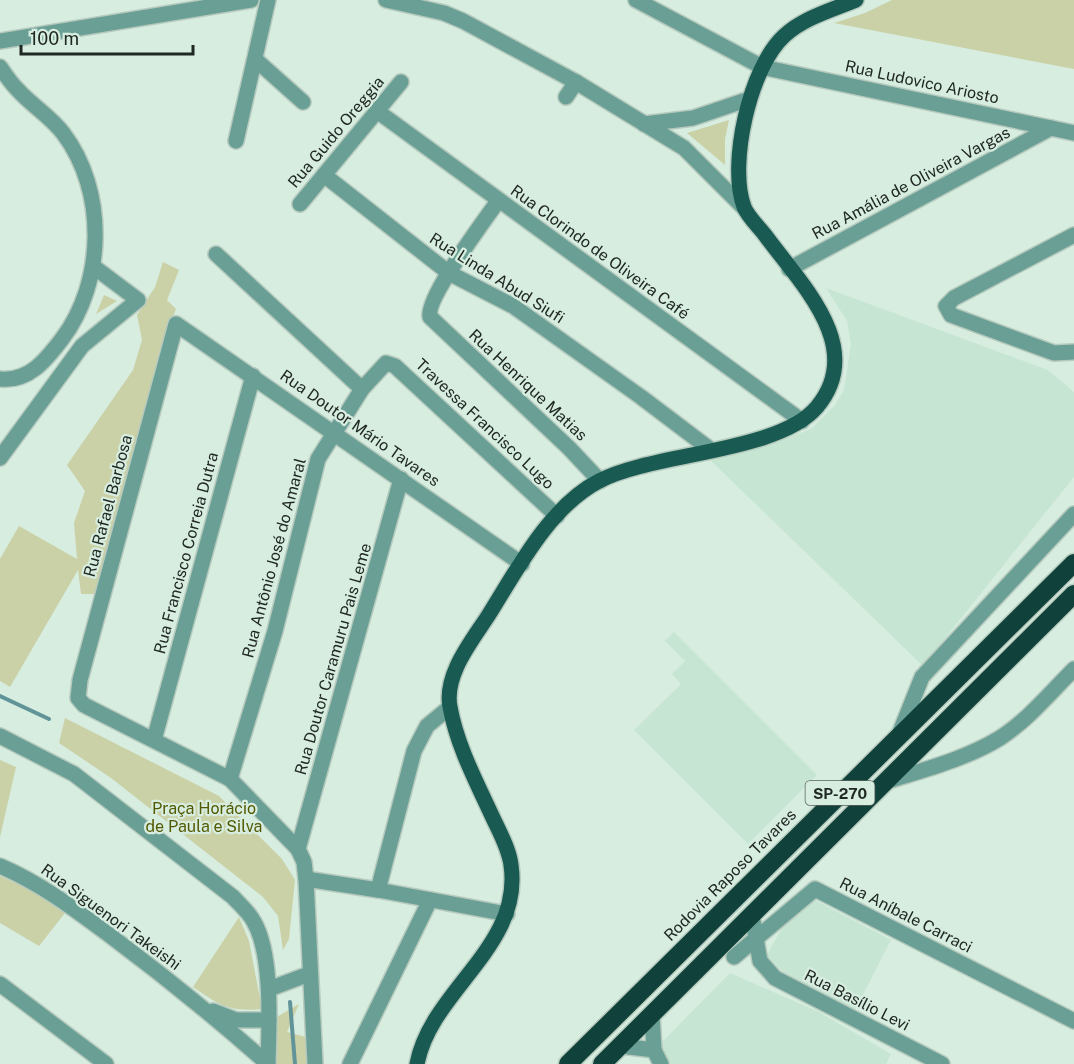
<svg xmlns="http://www.w3.org/2000/svg" width="1074" height="1064" font-family="'Public Sans',sans-serif">
  <style>
    .built { fill: #c7e5d3 }
    .green { fill: #cbd1a7 }
    .lines { fill: none; stroke-linecap: round; stroke-linejoin: round }
    .stream { stroke: #619498; stroke-width: 4 }
    .minor-casing { stroke: #b6cabe; stroke-width: 18 }
    .major-casing { stroke: #b6cabe; stroke-width: 18 }
    .highway-casing { stroke: #b6cabe; stroke-width: 21 }
    .minor { stroke: #6a9f95; stroke-width: 15 }
    .major { stroke: #195b52; stroke-width: 15 }
    .highway { stroke: #10413a; stroke-width: 18 }
    .labels { text-anchor: middle; dominant-baseline: central; stroke-width: 4.5; stroke-linejoin: round; paint-order: stroke }
    .shield { fill: #d7ede0; stroke: #57635c; stroke-width: 1.5 }
    .shield-label { font-size: 15px; font-weight: bold; fill: #202823 }
    .street-label { font-size: 16px; fill: #202823; stroke: #d7ede0 }
    .park-label { font-size: 16px; fill: #535900; stroke: #d7ede0 }
  </style>
  <rect width="100%" height="100%" fill="#d7ede0"/>
  <g class="built">
    <path d="M 826,288 L 1048,370 L 1074,392 L 1074,477 L 923,666 L 709,459 L 782,440 L 811,429 L 835,405 L 844,390 L 851,344 L 847,321 Z"/>
    <path d="M 674,632 L 817,775 L 748,844 L 634,730 L 681,684 L 672,674 L 685,661 L 665,641 Z"/>
    <path d="M 813,899 L 891,940 L 854,1012 L 791,981 L 767,955 L 788,917 Z"/>
    <path d="M 730,973 L 819,1012 L 891,1054 L 886,1064 L 670,1064 L 660,1044 Z"/>
  </g>
  <g class="green">
    <path d="M 892,0 L 1074,0 L 1074,69 L 834,23 L 865,13 Z"/>
    <path d="M 729,120 L 725,139 L 725,165 L 687,133 Z"/>
    <path d="M 163,262 L 179,270 L 167,300 L 176,309 L 169,327 L 99,594 L 81,594 L 78,570 L 10,687 L 0,681 L 0,559 L 19,526 L 77,559 L 74,523 L 85,491 L 67,465 L 133,370 L 142,340 L 137,315 L 155,287 Z"/>
    <path d="M 104,295 L 117,301 L 96,314 Z"/>
    <path d="M 65,718 L 219,796 L 282,859 L 295,880 L 289,939 L 283,950 L 278,916 L 263,897 L 111,778 L 59,743 Z"/>
    <path d="M 0,760 L 16,767 L 0,837 Z"/>
    <path d="M 0,876 L 31,890 L 65,913 L 39,946 L 0,923 Z"/>
    <path d="M 239,917 L 249,941 L 262,1009 C 229,1012 219,1005 193,987 Z"/>
    <path d="M 299,1004 L 287,1032 L 306,1037 L 310,1050 L 310,1064 L 274,1064 L 275,1018 Z"/>
  </g>
  <g class="lines">
    <g class="stream">
      <path d="M 0,696 L 49,719"/>
      <path d="M 290,1002 L 295,1064"/>
    </g>
    <defs>
      <g id="minor">
        <path d="M 386,0 L 444,13 L 463,21 L 576,82 L 684,148 L 744,208"/>
        <path d="M 636,0 L 762,67 L 1074,133"/>
        <path d="M 0,41 L 251,0"/>
        <path d="M 256,60 L 303,102"/>
        <path d="M 0,67 C 5,74 10,82 17,89 C 31,105 50,116 63,133 C 107,191 105,282 62,339 C 46,360 29,382 0,379"/>
        <path d="M 566,97 L 576,82"/>
        <path d="M 377,111 L 802,421"/>
        <path d="M 644,124 L 693,118 L 749,99"/>
        <path d="M 236,141 L 268,0"/>
        <path d="M 324,175 L 449,273 L 513,306 L 641,397 L 711,450"/>
        <path d="M 498,201 C 485,220 425,299 430,317 L 569,448 L 600,481"/>
        <path d="M 300,204 L 401,82"/>
        <path d="M 1074,235 L 954,298 L 946,306 L 951,315 L 1054,353 L 1074,352"/>
        <path d="M 216,254 L 362,389"/>
        <path d="M 789,269 L 1051,128"/>
        <path d="M 0,458 L 82,346 L 138,300 L 94,267"/>
        <path d="M 900,732 L 922,677 L 1074,514"/>
        <path d="M 0,736 L 74,774 L 233,897 C 240,905 249,912 254,922 C 273,955 269,1026 268,1064"/>
        <path d="M 154,740 L 253,376"/>
        <path d="M 230,779 L 275,631 L 318,459 L 362,389 L 386,363 L 395,366 L 557,516"/>
        <path d="M 885,782 C 923,770 966,759 1000,738 C 1028,720 1051,692 1074,669"/>
        <path d="M 298,849 L 401,479"/>
        <path d="M 0,866 C 40,883 73,908 108,934 C 163,975 216,1018 268,1064"/>
        <path d="M 306,879 L 378,890 L 507,914"/>
        <path d="M 378,890 L 414,751 L 427,726 L 450,707"/>
        <path d="M 752,915 L 760,961 L 775,978 L 942,1064"/>
        <path d="M 734,957 L 815,889 L 1074,1021"/>
        <path d="M 0,984 L 106,1064"/>
        <path d="M 269,989 L 309,974"/>
        <path d="M 213,1011 L 236,1020 L 269,1020"/>
        <path d="M 652,1014 L 654,1050 L 661,1064"/>
        <path d="M 621,1046 L 654,1050"/>
        <path d="M 315,1064 L 306,879 L 304,862 L 298,849 L 230,779 L 84,705 L 78,698 L 80,680 L 176,324 L 522,564"/>
        <path d="M 350,1064 L 430,900"/>
      </g>
      <path id="major" d="M 417,1064 C 431,990 523,947 511,865 C 509,849 500,833 493,818 C 477,783 457,746 450,707 C 444,675 471,642 488,616 C 517,570 549,507 599,481 C 654,452 778,453 817,407 C 867,347 800,283 765,235 C 759,227 748,217 744,207 C 728,164 750,67 784,36 C 803,18 832,10 856,0"/>
      <g id="highway">
        <path d="M 568,1064 L 1074,563"/>
        <path d="M 602,1064 L 1074,594"/>
      </g>
    </defs>
    <use href="#minor" class="minor-casing"/>
    <use href="#major" class="major-casing"/>
    <use href="#highway" class="highway-casing"/>
    <use href="#minor" class="minor"/>
    <use href="#major" class="major"/>
    <use href="#highway" class="highway"/>
  </g>
  <g class="labels">
    <rect class="shield" x="805.5" y="781" width="69" height="24" rx="4.5"/>
    <g class="shield-label">
      <text x="840" y="793">SP-270</text>
    </g>
    <g class="street-label">
      <text transform="translate(922 82) rotate(12)">Rua Ludovico Ariosto</text>
      <text transform="translate(336 132) rotate(-50)">Rua Guido Oreggia</text>
      <text transform="translate(911 183) rotate(-28)">Rua Amália de Oliveira Vargas</text>
      <text transform="translate(600 252) rotate(36)">Rua Clorindo de Oliveira Café</text>
      <text transform="translate(497 278) rotate(32)">Rua Linda Abud Siufi</text>
      <text transform="translate(528 385) rotate(43)">Rua Henrique Matias</text>
      <text transform="translate(485 424) rotate(43)">Travessa Francisco Lugo</text>
      <text transform="translate(360 428) rotate(35)">Rua Doutor Mário Tavares</text>
      <text transform="translate(108 506) rotate(-75)">Rua Rafael Barbosa</text>
      <text transform="translate(186 553) rotate(-75)">Rua Francisco Correia Dutra</text>
      <text transform="translate(274 558) rotate(-75)">Rua Antônio José do Amaral</text>
      <text transform="translate(333 659) rotate(-74)">Rua Doutor Caramuru Pais Leme</text>
      <text transform="translate(730 875) rotate(-45)">Rodovia Raposo Tavares</text>
      <text transform="translate(906 915) rotate(27)">Rua Aníbale Carraci</text>
      <text transform="translate(111 917) rotate(36)">Rua Siguenori Takeishi</text>
      <text transform="translate(857 1000) rotate(27)">Rua Basílio Levi</text>
    </g>
    <g class="park-label">
      <text x="204" y="808">Praça Horácio<tspan x="204" dy="18">de Paula e Silva</tspan></text>
    </g>
  </g>
  <path d="M21 45v9h172v-9" fill="none" stroke="#202823" stroke-width="3"/>
  <text x="30" y="45" font-size="18" fill="#202823" stroke="#d7ede0" stroke-width="4.5" paint-order="stroke">100 m</text>
</svg>
